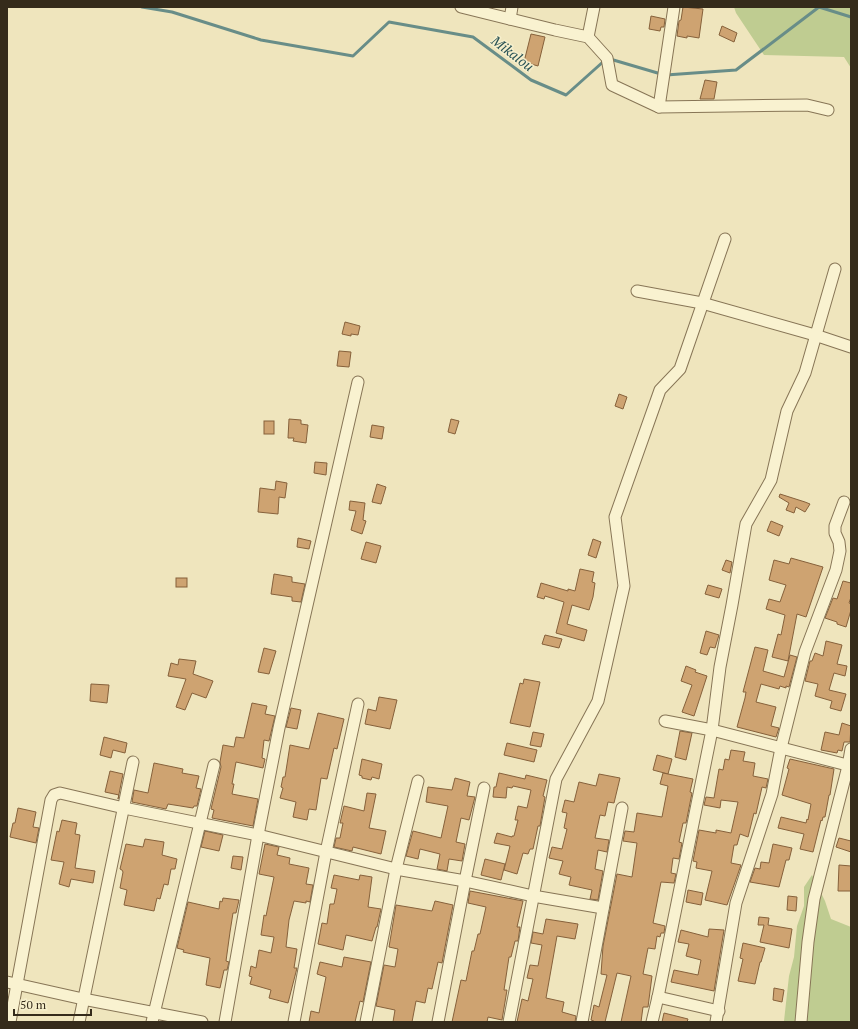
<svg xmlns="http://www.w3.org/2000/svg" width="858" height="1029" font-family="'PT Serif',serif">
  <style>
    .green { fill: #bfcc91 }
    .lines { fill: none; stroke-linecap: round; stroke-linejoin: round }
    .stream { stroke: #688d88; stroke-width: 3 }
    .building { fill: #cea371; stroke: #86613b }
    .minor-casing { stroke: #877556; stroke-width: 13 }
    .minor { stroke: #f9f2d0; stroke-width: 11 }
    .labels { text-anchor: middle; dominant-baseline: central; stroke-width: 3; stroke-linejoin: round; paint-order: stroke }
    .water-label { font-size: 14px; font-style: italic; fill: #2a5356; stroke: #f6efcc }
  </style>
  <rect width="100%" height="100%" fill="#efe5bd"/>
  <g class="green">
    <path d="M 734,7 L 851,7 L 851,68 L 844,57 L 764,55 L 736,13 Z"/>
    <path d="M 812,875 L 825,901 L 831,919 L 851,927 L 851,1022 L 784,1022 L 784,1021 L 789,976 L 794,957 L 797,926 L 804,906 L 804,887 Z"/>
  </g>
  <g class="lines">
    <g class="stream">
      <path d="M 142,7 L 172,12 L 261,40 L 353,56 L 389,22 L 473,37 L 531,80 L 566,95 L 604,61"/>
      <path d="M 819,7 L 851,17"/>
      <path d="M 610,59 L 661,74"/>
      <path d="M 666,75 L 736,70 L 819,7"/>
    </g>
  </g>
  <g class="building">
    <path d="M 683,7 L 703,9 L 699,38 L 687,36 L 687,38 L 677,36 L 679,21 L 681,20 Z"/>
    <path d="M 651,16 L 665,19 L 664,27 L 661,27 L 660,31 L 649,29 Z"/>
    <path d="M 722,26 L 737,33 L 734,42 L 719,35 Z"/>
    <path d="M 531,34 L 545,37 L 538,66 L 524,62 Z"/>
    <path d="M 705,80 L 717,82 L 714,99 L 700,99 Z"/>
    <path d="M 345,322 L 360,326 L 358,335 L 351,334 L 351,336 L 342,334 Z"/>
    <path d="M 339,351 L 351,352 L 349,367 L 337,366 Z"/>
    <path d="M 619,394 L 627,397 L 623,409 L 615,406 Z"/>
    <path d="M 289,419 L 301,420 L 301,424 L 308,425 L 306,443 L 293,441 L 294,438 L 288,438 Z"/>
    <path d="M 451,419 L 459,421 L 455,434 L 448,432 Z"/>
    <rect x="264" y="421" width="10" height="13"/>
    <path d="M 372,425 L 384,427 L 382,439 L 370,437 Z"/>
    <path d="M 315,462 L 327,463 L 326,475 L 314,473 Z"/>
    <path d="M 276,481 L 287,483 L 285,498 L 279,497 L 278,514 L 258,512 L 260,488 L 275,490 Z"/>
    <path d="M 377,484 L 386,487 L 381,504 L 372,502 Z"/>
    <path d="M 780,494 L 805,502 L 810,504 L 805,512 L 796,507 L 794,513 L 786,510 L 789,503 L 779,497 Z"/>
    <path d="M 350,501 L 365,503 L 363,520 L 366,521 L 362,534 L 351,530 L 356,511 L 349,510 Z"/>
    <path d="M 771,521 L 783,526 L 779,536 L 767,531 Z"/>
    <path d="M 298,538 L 311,541 L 309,549 L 297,547 Z"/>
    <path d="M 593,539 L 601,542 L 596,558 L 588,555 Z"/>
    <path d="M 366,542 L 381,546 L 376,563 L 361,559 Z"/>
    <path d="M 791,558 L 823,567 L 806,617 L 797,614 L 788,661 L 772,657 L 778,634 L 781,635 L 785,615 L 766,609 L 769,599 L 780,602 L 786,585 L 769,580 L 774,560 L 789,564 Z"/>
    <path d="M 726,560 L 732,562 L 730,573 L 722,570 Z"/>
    <path d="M 580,569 L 594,572 L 592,582 L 595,583 L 593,597 L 589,610 L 572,605 L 567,624 L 587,630 L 584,641 L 556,633 L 564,602 L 545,596 L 544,599 L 537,597 L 541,583 L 568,591 L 568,589 L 575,591 Z"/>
    <path d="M 274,574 L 292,577 L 292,582 L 305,584 L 301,602 L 292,601 L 292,597 L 271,594 Z"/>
    <rect x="176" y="578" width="11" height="9"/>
    <path d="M 843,581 L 851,583 L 851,597 L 849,603 L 851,604 L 851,610 L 846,627 L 837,624 L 837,622 L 825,618 L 833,598 L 837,599 Z"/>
    <path d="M 708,585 L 722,589 L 719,598 L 705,594 Z"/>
    <path d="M 706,631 L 719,635 L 715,648 L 710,647 L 707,655 L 700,653 Z"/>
    <path d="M 545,635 L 562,639 L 559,648 L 542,644 Z"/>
    <path d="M 826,641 L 842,645 L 837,664 L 847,666 L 845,676 L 834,673 L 829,690 L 846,694 L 841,711 L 830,708 L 832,701 L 815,696 L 818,684 L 805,681 L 810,661 L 812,661 L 815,653 L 823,656 Z"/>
    <path d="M 755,647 L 768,650 L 763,671 L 784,677 L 790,655 L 797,657 L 789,687 L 786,686 L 786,688 L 780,686 L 779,689 L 761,684 L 756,702 L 776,707 L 771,726 L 779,728 L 776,737 L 737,727 L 745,698 L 746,692 L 743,692 Z"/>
    <path d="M 264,648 L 276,651 L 269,674 L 258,672 Z"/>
    <path d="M 179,659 L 196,661 L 193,674 L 213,681 L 206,698 L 192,693 L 185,710 L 176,707 L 186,679 L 168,676 L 171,663 L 178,665 Z"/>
    <path d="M 686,666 L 696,670 L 695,672 L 707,676 L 694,716 L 682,712 L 692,685 L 681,681 Z"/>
    <path d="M 524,679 L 540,682 L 530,727 L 510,723 L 520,683 L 523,684 Z"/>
    <path d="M 91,684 L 109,685 L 107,703 L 90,701 Z"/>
    <path d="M 379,697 L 397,700 L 390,729 L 365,724 L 368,709 L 376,711 Z"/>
    <path d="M 252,703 L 267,706 L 265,714 L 275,716 L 269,741 L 264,740 L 262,758 L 265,759 L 263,768 L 236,762 L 232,784 L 234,784 L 232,794 L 258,799 L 253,826 L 212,818 L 214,810 L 211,809 L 221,767 L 220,762 L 223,745 L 234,747 L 236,737 L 244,738 Z"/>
    <path d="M 291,708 L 301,710 L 297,729 L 286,727 Z"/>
    <path d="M 318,713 L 344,719 L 337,749 L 334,748 L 327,779 L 321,778 L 316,810 L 309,809 L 307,820 L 293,817 L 296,802 L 280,798 L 283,788 L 281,787 L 283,777 L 285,777 L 290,745 L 309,749 Z"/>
    <path d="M 842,723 L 851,726 L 850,742 L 844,742 L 842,751 L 838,750 L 837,753 L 821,750 L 825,732 L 839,735 Z"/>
    <path d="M 680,731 L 692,733 L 686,760 L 675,757 Z"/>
    <path d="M 533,732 L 544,734 L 541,747 L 530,745 Z"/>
    <path d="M 104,737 L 127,743 L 125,753 L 113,750 L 111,758 L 100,755 Z"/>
    <path d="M 507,743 L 537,750 L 534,762 L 504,755 Z"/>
    <path d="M 731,750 L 745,752 L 743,761 L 755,763 L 753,776 L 768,779 L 766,788 L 762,787 L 756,814 L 754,813 L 748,837 L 740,834 L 737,845 L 734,845 L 731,863 L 741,865 L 727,905 L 705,900 L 712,871 L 696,868 L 697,862 L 693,861 L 699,830 L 716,833 L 716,830 L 731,833 L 738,802 L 721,800 L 720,808 L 704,805 L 706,797 L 714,798 L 719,769 L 723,770 L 725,759 L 729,760 Z"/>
    <path d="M 657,755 L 672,759 L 668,774 L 653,770 Z"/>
    <path d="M 362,759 L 382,764 L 379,779 L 372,777 L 371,780 L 362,778 L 362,776 L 359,775 Z"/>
    <path d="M 790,759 L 834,769 L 830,795 L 829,795 L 825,817 L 823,817 L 822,821 L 821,820 L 813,852 L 800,849 L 804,834 L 778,828 L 781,817 L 806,823 L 807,819 L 808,820 L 811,804 L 782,795 L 789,769 L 787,768 Z"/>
    <path d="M 154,763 L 183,769 L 182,773 L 199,776 L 196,788 L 201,789 L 197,806 L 194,806 L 193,808 L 168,804 L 166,809 L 132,802 L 134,790 L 148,793 Z"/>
    <path d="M 110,771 L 123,774 L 118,799 L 119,795 L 105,792 Z"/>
    <path d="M 499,773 L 525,779 L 526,775 L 547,780 L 543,796 L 545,797 L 540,826 L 538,826 L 533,849 L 530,849 L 528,854 L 523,853 L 517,874 L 504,870 L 510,846 L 494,843 L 497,833 L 512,837 L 512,836 L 514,836 L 518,820 L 515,820 L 518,806 L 527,808 L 531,790 L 513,786 L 512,788 L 507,787 L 506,798 L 493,797 L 494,787 L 496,787 Z"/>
    <path d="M 663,773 L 693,779 L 690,792 L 692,793 L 686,823 L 683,823 L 679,842 L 682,843 L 679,859 L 673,858 L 671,873 L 676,874 L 674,883 L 661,882 L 653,923 L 665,926 L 664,933 L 661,933 L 660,937 L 657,936 L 655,949 L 648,948 L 643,974 L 652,976 L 648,1007 L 643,1007 L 641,1022 L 621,1022 L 631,976 L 617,973 L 605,1022 L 594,1022 L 594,1021 L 591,1020 L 594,1005 L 599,1007 L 607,975 L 601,974 L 603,946 L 617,874 L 632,877 L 637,843 L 623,841 L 625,831 L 634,832 L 637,813 L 662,817 L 668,786 L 660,784 Z"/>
    <path d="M 599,774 L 620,778 L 614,803 L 608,802 L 605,816 L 600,815 L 595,838 L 609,840 L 607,852 L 598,850 L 595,869 L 603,871 L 598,900 L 590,899 L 592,890 L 569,885 L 571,877 L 559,874 L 563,861 L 549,858 L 552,847 L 562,849 L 567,829 L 564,828 L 567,813 L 562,812 L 565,800 L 574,802 L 579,782 L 596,786 Z"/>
    <path d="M 455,778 L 470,782 L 467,796 L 475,797 L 469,820 L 461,818 L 456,842 L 465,844 L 462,861 L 449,859 L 447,871 L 437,869 L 440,854 L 420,849 L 418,859 L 406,856 L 413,831 L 441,838 L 448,806 L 426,802 L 428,787 L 452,790 Z"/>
    <path d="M 367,793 L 376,794 L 369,828 L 386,831 L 381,854 L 353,847 L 352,851 L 334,847 L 336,838 L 340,838 L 343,823 L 340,823 L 344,806 L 364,811 Z"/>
    <path d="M 18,808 L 36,812 L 33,827 L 39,828 L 36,843 L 10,837 L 13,823 L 15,823 Z"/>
    <path d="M 62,820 L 77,823 L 75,834 L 80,835 L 75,868 L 95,871 L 93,883 L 71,879 L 69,887 L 59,884 L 64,862 L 51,860 L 57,831 L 59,832 Z"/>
    <path d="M 205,831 L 223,835 L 219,851 L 201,847 Z"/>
    <path d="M 839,838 L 851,841 L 851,852 L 836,847 Z"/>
    <path d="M 145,839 L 164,842 L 162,855 L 177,859 L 175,869 L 171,869 L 168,885 L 164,884 L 160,899 L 157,898 L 154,911 L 124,905 L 127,890 L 120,888 L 123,872 L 122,870 L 120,869 L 126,844 L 143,847 Z"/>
    <path d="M 265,844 L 279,847 L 277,855 L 290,858 L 289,864 L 309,868 L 306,884 L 313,885 L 310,902 L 306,901 L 306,903 L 294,901 L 289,920 L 286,947 L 297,949 L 294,968 L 297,968 L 288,1003 L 269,998 L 271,990 L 250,984 L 252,977 L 249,976 L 251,966 L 256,968 L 259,950 L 271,953 L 274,937 L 261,935 L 264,915 L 266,916 L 274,877 L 259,874 Z"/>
    <path d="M 773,844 L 792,848 L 789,860 L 786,860 L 779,887 L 750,882 L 755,868 L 760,869 L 761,862 L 769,863 Z"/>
    <path d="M 233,856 L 243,857 L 241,870 L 231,868 Z"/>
    <path d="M 485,859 L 505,864 L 501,880 L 481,875 Z"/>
    <path d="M 839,865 L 851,866 L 851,891 L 838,891 Z"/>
    <path d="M 334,875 L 359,880 L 360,875 L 372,877 L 368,907 L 381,909 L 377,927 L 376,927 L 372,941 L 346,935 L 343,950 L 318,944 L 322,923 L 327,924 L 330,904 L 334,904 L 337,889 L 331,888 Z"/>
    <path d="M 688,890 L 703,893 L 701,905 L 686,902 Z"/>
    <path d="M 470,891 L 523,901 L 517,927 L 520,927 L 518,941 L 515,941 L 511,957 L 509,957 L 504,990 L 507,990 L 502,1020 L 488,1017 L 487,1022 L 452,1022 L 461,980 L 466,981 L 472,951 L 474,951 L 478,934 L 480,934 L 486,907 L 468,903 Z"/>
    <path d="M 788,896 L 797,897 L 796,911 L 787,910 Z"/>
    <path d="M 223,898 L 239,900 L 236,913 L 233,913 L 230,932 L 226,961 L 229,962 L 227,970 L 224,970 L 220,988 L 206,985 L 210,958 L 183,952 L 184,950 L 177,948 L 188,902 L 219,909 L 220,901 L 222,902 Z"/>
    <path d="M 435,901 L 453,905 L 442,963 L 438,962 L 432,989 L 428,988 L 425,1003 L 416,1001 L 412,1022 L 393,1022 L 395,1010 L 376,1006 L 384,965 L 395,967 L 398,949 L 389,947 L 396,905 L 432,911 Z"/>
    <path d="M 759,917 L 769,918 L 768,925 L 792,929 L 789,948 L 760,942 L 764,925 L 758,925 Z"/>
    <path d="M 546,919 L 578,924 L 575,939 L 557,936 L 546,998 L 564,1002 L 562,1012 L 576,1016 L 575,1022 L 517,1022 L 522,999 L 528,1001 L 533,979 L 527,978 L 530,965 L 538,966 L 542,945 L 531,943 L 533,932 L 543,934 Z"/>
    <path d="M 709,929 L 724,930 L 714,991 L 671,982 L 674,970 L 698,975 L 701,960 L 686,956 L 689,944 L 678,942 L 681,930 L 708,937 Z"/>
    <path d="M 743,943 L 765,948 L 761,962 L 760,962 L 755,984 L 738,981 L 743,959 L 740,958 Z"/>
    <path d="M 344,957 L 371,962 L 363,1002 L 360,1001 L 355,1022 L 309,1022 L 311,1011 L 319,1013 L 326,977 L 317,974 L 320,962 L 342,967 Z"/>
    <path d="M 774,988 L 784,990 L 782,1002 L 773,1000 Z"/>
    <path d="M 664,1013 L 688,1019 L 687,1022 L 662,1022 Z"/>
  </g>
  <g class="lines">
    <defs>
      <g id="minor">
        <path d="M 461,7 L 555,30 L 588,37 L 607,58 L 612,85 L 659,107 L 807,105 L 828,110"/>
        <path d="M 510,19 L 512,7"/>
        <path d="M 588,37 L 594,7"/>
        <path d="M 659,107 L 674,7"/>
        <path d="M 637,291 L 702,303 L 815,335 L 851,347"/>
        <path d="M 665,721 L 712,730 L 851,766"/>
        <path d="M 7,982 L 83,999 L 202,1022"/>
        <path d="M 658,997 L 719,1011"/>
        <path d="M 10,1022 L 51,800 L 54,795 L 60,793 L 124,808 L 258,835 L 396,869 L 465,881 L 533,896 L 603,908"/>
        <path d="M 79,1022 L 133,762"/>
        <path d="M 152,1022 L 214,765"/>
        <path d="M 225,1022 L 258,835 L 279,728 L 358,382"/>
        <path d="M 294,1022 L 326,852 L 358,704"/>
        <path d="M 366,1022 L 396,869 L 418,781"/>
        <path d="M 438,1022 L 465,881 L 484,788"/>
        <path d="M 509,1022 L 556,779 L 598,701 L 624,586 L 615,517 L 660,390 L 680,369 L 725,239"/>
        <path d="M 582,1022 L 622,808"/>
        <path d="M 652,1022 L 658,997 L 712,730 L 720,667 L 732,605 L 746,524 L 771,480 L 787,411 L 805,373 L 835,269"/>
        <path d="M 716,1022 L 736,903 L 772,794 L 781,748 L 805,652 L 836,570 L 840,551 L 839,542 L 835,533 L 835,526 L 844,502"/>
        <path d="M 801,1022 L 808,942 L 814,899 L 848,766 L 851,749"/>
      </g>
    </defs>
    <use href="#minor" class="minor-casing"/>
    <use href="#minor" class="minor"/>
  </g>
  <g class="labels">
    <g class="water-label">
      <text transform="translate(513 53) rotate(37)">Mikalou</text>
    </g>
  </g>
  <rect width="858" height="1029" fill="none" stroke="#352b1b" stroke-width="16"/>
  <path d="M14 1009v6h77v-6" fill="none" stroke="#352b1b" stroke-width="2"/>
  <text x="20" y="1009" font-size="12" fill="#352b1b" stroke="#f6efcc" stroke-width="3" paint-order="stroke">50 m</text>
</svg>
